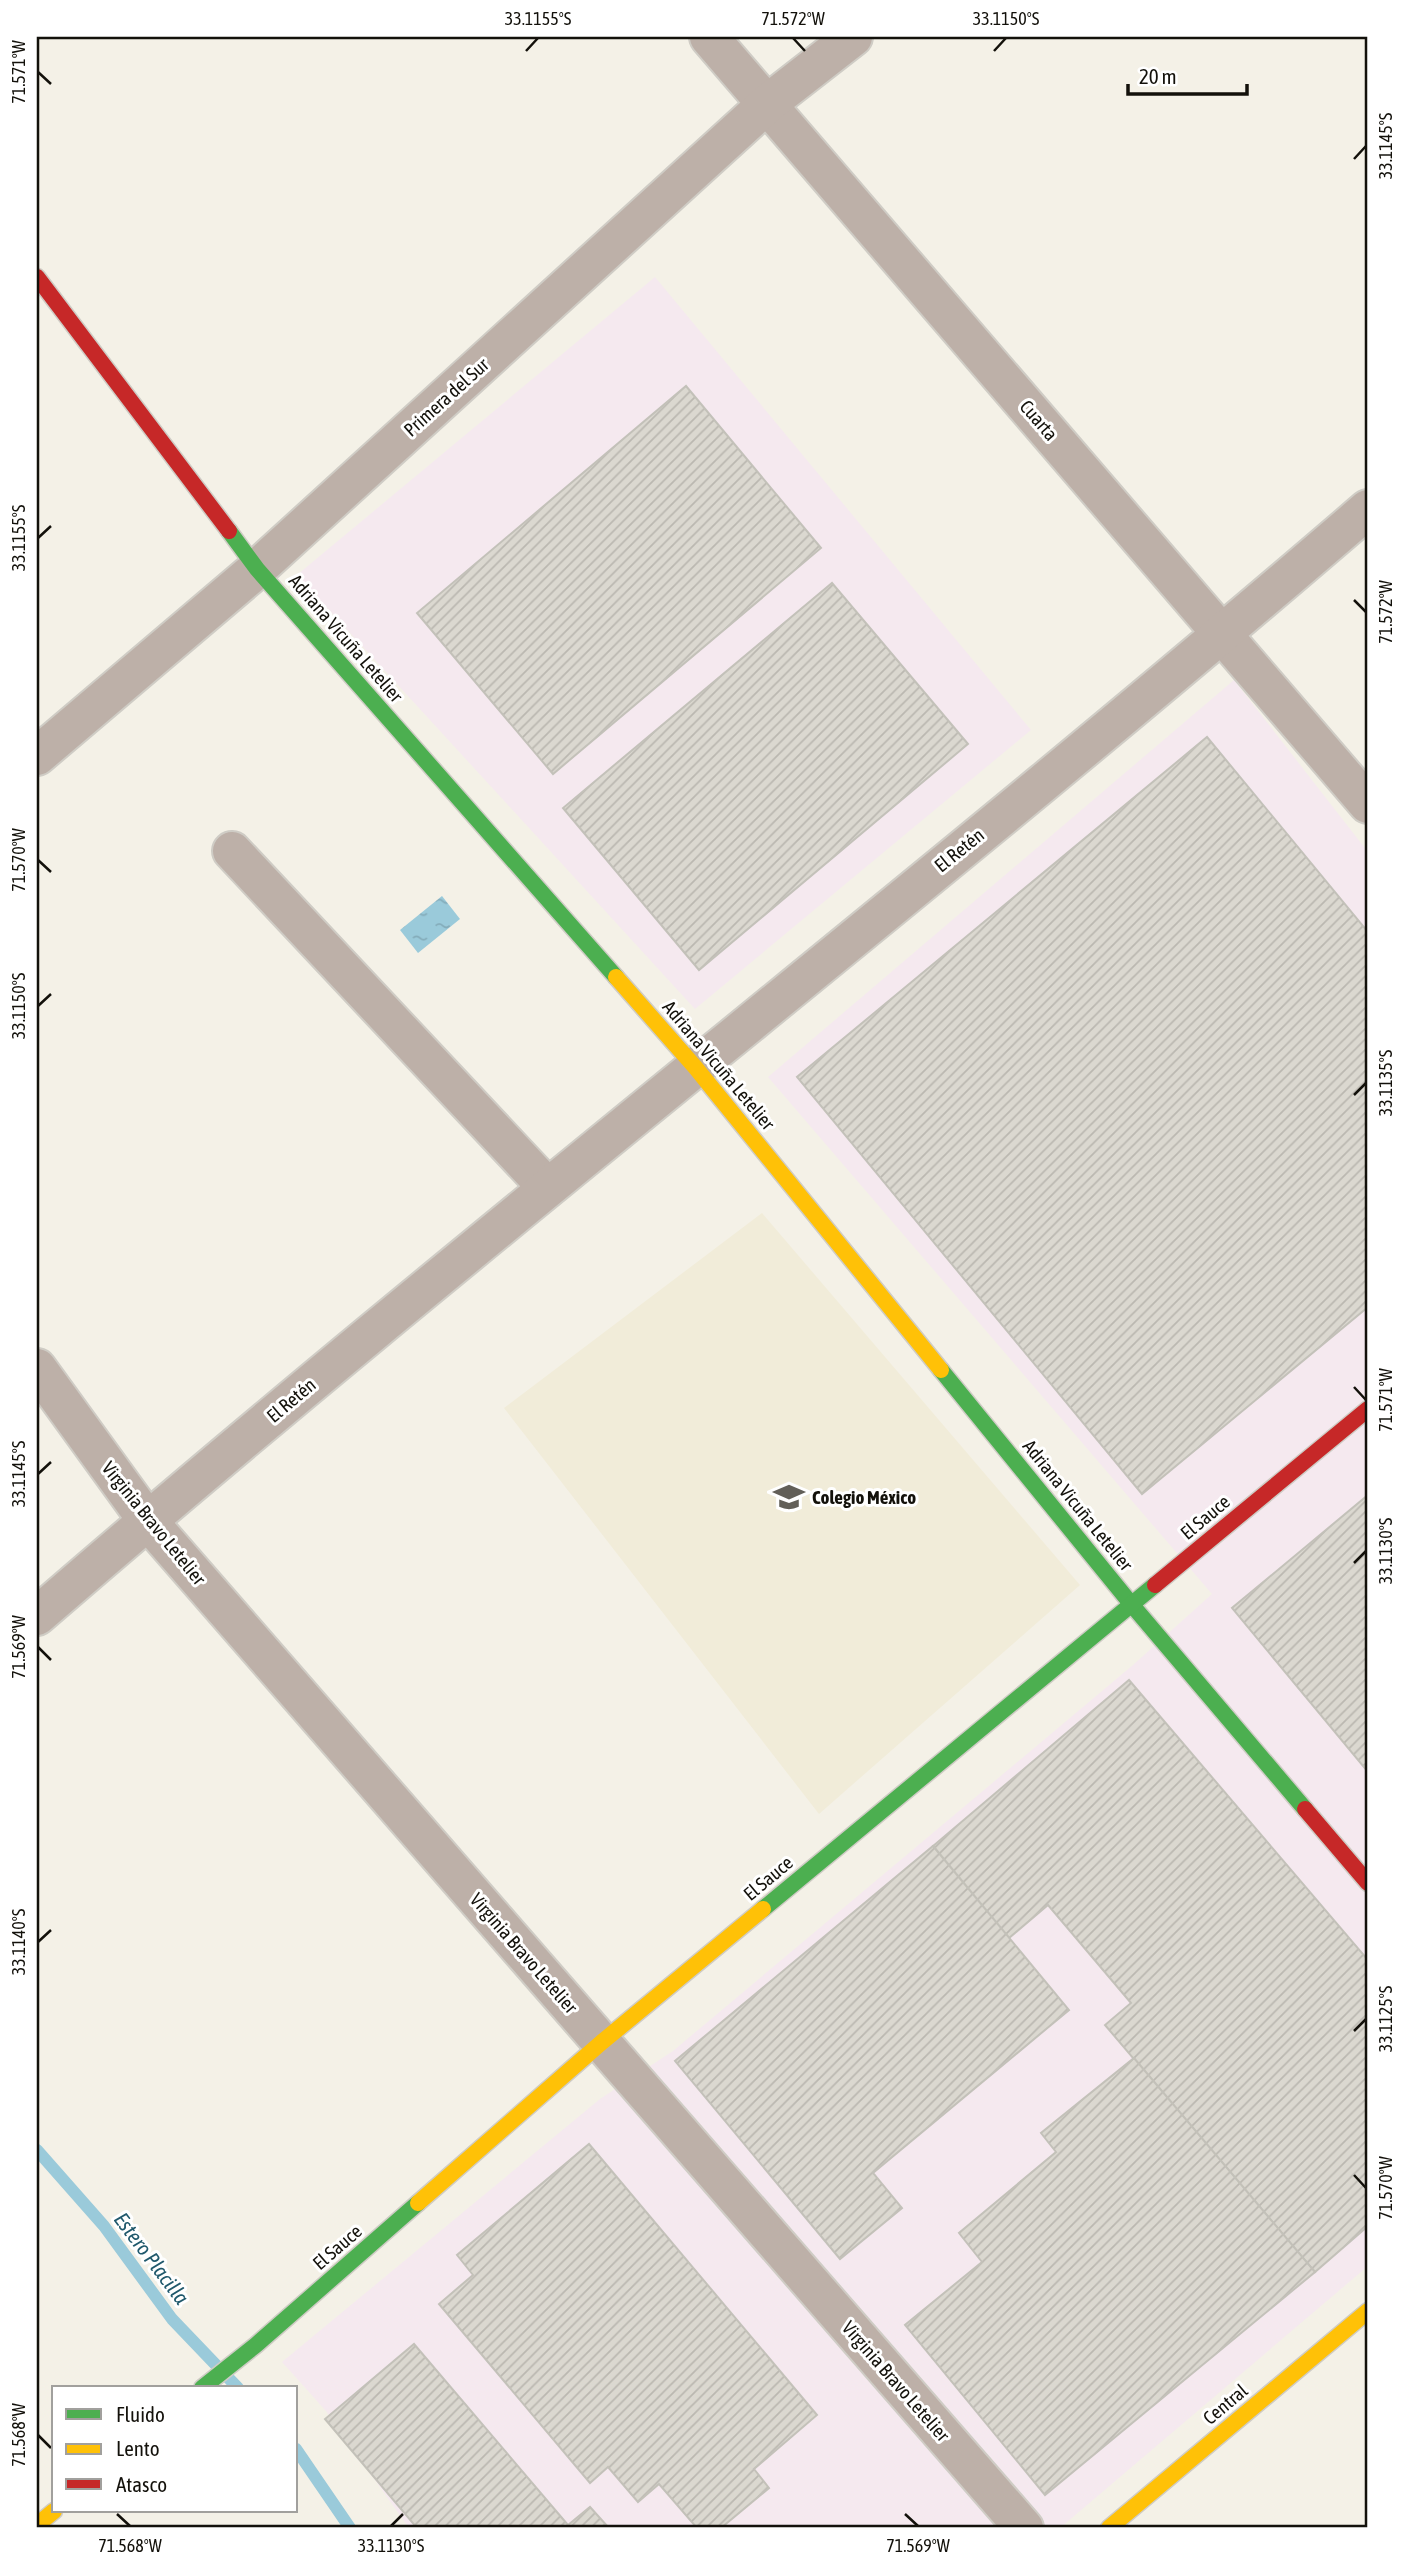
<svg xmlns="http://www.w3.org/2000/svg" width="1405" height="2565" font-family="'Asap Condensed',sans-serif">
  <style>
    .industrial { fill: #f5e9ef }
    .built { fill: #f1ecd9 }
    .water { fill: url(#water-ripples) }
    .lines { fill: none; stroke-linecap: round; stroke-linejoin: round }
    .stream { stroke: #9acada; stroke-width: 12 }
    .building { fill: url(#building-hatch); stroke: #c3c1b9; stroke-width: 2 }
    .street-casing { stroke: #cfccc5; stroke-width: 42 }
    .fast-casing { stroke: #cfccc5; stroke-width: 19 }
    .slow-casing { stroke: #cfccc5; stroke-width: 19 }
    .jam-casing { stroke: #cfccc5; stroke-width: 19 }
    .street { stroke: #bdb0a8; stroke-width: 38 }
    .fast { stroke: #4caf50; stroke-width: 16 }
    .slow { stroke: #ffc107; stroke-width: 16 }
    .jam { stroke: #c62828; stroke-width: 16 }
    .ticks { fill: none; stroke: #13110b; stroke-width: 2.5 }
    .labels { text-anchor: middle; dominant-baseline: central; stroke-width: 6; stroke-linejoin: round; paint-order: stroke }
    .street-label { font-size: 19px; fill: #13110b; stroke: #fff }
    .poi-label { font-size: 19px; font-weight: bold; fill: #13110b; stroke: #fff; text-anchor: start }
    .water-label { font-size: 21px; font-style: italic; fill: #20596c; stroke: #fff }
    .neatline { fill: none; stroke: #13110b; stroke-width: 2.5 }
    .ticks-label { font-size: 18px; text-anchor: middle; fill: #13110b }
  </style>
  <defs>
    <pattern id="water-ripples" width="26" height="14" patternUnits="userSpaceOnUse" patternTransform="scale(1.75)"><rect width="26" height="14" fill="#9acada"/><path d="M2 4q2-2 4 0t4 0M15 11q2-2 4 0t4 0" fill="none" stroke="#84acba"/></pattern>
    <pattern id="building-hatch" width="6" height="6" patternUnits="userSpaceOnUse" patternTransform="scale(1.75)"><rect width="6" height="6" fill="#dbd8d0"/><path d="M-1 1l2-2M0 6l6-6M5 7l2-2" fill="none" stroke="#bbb8b1"/></pattern>
  </defs>
  <rect width="100%" height="100%" fill="#f4f1e7"/>
  <g class="industrial">
    <path d="M 655,277 L 1031,730 L 695,1009 L 297,575 Z"/>
    <path d="M 1234,680 L 1368,852 L 1368,2266 L 1060,2528 L 409,2528 L 326,2411 L 282,2362 L 600,2099 L 673,2051 L 1133,1665 L 1212,1594 L 768,1077 Z"/>
  </g>
  <path class="built" d="M 762,1213 L 1080,1585 L 819,1814 L 504,1408 Z"/>
  <path class="water" d="M 442,896 L 460,919 L 418,953 L 400,930 Z"/>
  <g class="lines">
    <g class="stream">
      <path d="M 37,2150 L 104,2226 L 172,2319 L 238,2388"/>
      <path d="M 296,2449 L 350,2528"/>
    </g>
  </g>
  <g class="building">
    <path d="M 686,386 L 821,548 L 553,774 L 417,613 Z"/>
    <path d="M 832,583 L 968,744 L 699,970 L 563,808 Z"/>
    <path d="M 1207,737 L 1368,932 L 1368,1307 L 1142,1494 L 797,1077 Z"/>
    <path d="M 1368,1495 L 1368,1772 L 1232,1608 Z"/>
    <path d="M 1129,1680 L 1368,1960 L 1368,2226 L 1315,2272 L 1105,2025 L 1131,2003 L 1048,1905 L 1009,1938 L 933,1846 Z"/>
    <path d="M 933,1846 L 1069,2010 L 873,2173 L 902,2208 L 840,2259 L 675,2061 Z"/>
    <path d="M 1134,2058 L 1315,2272 L 1045,2495 L 905,2325 L 982,2262 L 959,2233 L 1056,2152 L 1041,2133 Z"/>
    <path d="M 589,2144 L 817,2415 L 754,2469 L 769,2488 L 721,2528 L 697,2528 L 659,2484 L 638,2502 L 608,2467 L 590,2483 L 439,2304 L 473,2275 L 457,2255 Z"/>
    <path d="M 414,2344 L 568,2525 L 590,2507 L 609,2528 L 417,2528 L 325,2419 Z"/>
  </g>
  <g class="lines">
    <defs>
      <g id="street">
        <path d="M 709,37 L 1368,804"/>
        <path d="M 37,756 L 257,569 L 767,104 L 853,37"/>
        <path d="M 232,851 L 547,1187"/>
        <path d="M 37,1368 L 147,1520 L 1024,2528"/>
        <path d="M 37,1616 C 473,1238 931,886 1368,509"/>
      </g>
      <g id="fast">
        <path d="M 229,531 L 257,569 L 616,977"/>
        <path d="M 941,1370 L 1132,1605 L 1305,1809"/>
        <path d="M 763,1909 L 1155,1585"/>
        <path d="M 202,2388 L 256,2345 L 418,2203"/>
      </g>
      <g id="slow">
        <path d="M 616,977 L 695,1067 L 941,1370"/>
        <path d="M 418,2203 L 602,2042 L 763,1909"/>
        <path d="M 37,2525 L 54,2511"/>
        <path d="M 1109,2528 L 1368,2311"/>
      </g>
      <g id="jam">
        <path d="M 37,277 L 229,531"/>
        <path d="M 1155,1585 L 1368,1409"/>
        <path d="M 1305,1809 L 1368,1883"/>
      </g>
    </defs>
    <use href="#street" class="street-casing"/>
    <use href="#fast" class="fast-casing"/>
    <use href="#slow" class="slow-casing"/>
    <use href="#jam" class="jam-casing"/>
    <use href="#street" class="street"/>
    <use href="#fast" class="fast"/>
    <use href="#slow" class="slow"/>
    <use href="#jam" class="jam"/>
  </g>
  <path class="ticks" d="M 793,38 L 805,51M 526,51 L 538,38M 994,51 L 1006,38M 38,72 L 51,84M 1354,159 L 1366,146M 38,538 L 51,526M 1354,600 L 1366,612M 38,860 L 51,872M 38,1006 L 51,994M 1354,1095 L 1366,1083M 1354,1387 L 1366,1400M 38,1474 L 51,1462M 1354,1563 L 1366,1551M 38,1647 L 51,1660M 38,1942 L 51,1930M 1354,2031 L 1366,2019M 1354,2175 L 1366,2188M 38,2435 L 51,2448M 117,2514 L 130,2526M 905,2514 L 918,2526M 391,2526 L 403,2514"/>
  <defs>
    <symbol id="school-bare" viewBox="-9 -9 18 18"><path d="M0-5L7-2L0 1L-7-2ZM-4 1L0 2.5L4 1V4Q0 6-4 4Z" fill="#625f58" stroke="#fff" stroke-width="2.5" paint-order="stroke"/></symbol>
  </defs>
  <g fill-rule="evenodd">
    <use href="#school-bare" x="767" y="1475" width="44" height="44"/>
  </g>
  <g class="labels">
    <g class="street-label">
      <text transform="translate(446 397) rotate(-42)">Primera del Sur</text>
      <text transform="translate(1039 420) rotate(49)">Cuarta</text>
      <text transform="translate(346 638) rotate(49)">Adriana Vicuña Letelier</text>
      <text transform="translate(959 850) rotate(-39)">El Retén</text>
      <text transform="translate(719 1065) rotate(50)">Adriana Vicuña Letelier</text>
      <text transform="translate(291 1400) rotate(-40)">El Retén</text>
      <text transform="translate(1078 1505) rotate(51)">Adriana Vicuña Letelier</text>
      <text transform="translate(1205 1517) rotate(-40)">El Sauce</text>
      <text transform="translate(154 1523) rotate(51)">Virginia Bravo Letelier</text>
      <text transform="translate(768 1878) rotate(-40)">El Sauce</text>
      <text transform="translate(524 1953) rotate(49)">Virginia Bravo Letelier</text>
      <text transform="translate(337 2247) rotate(-41)">El Sauce</text>
      <text transform="translate(896 2381) rotate(49)">Virginia Bravo Letelier</text>
      <text transform="translate(1225 2404) rotate(-40)">Central</text>
    </g>
    <g class="poi-label">
      <text x="812" y="1497">Colegio México</text>
    </g>
    <g class="water-label">
      <text transform="translate(152 2258) rotate(53)">Estero Placilla</text>
    </g>
  </g>
  <rect width="1405" height="2565" fill="none" stroke="#ffffff" stroke-width="77"/>
  <rect x="52" y="2386" width="245" height="126" fill="#ffffff" stroke="#a1a09d" stroke-width="2"/>
  <rect x="66" y="2409" width="35" height="10" fill="#4caf50" stroke="#a1a09d" stroke-width="2"/>
  <text x="116" y="2422" font-size="21" fill="#13110b">Fluido</text>
  <rect x="66" y="2444" width="35" height="10" fill="#ffc107" stroke="#a1a09d" stroke-width="2"/>
  <text x="116" y="2456" font-size="21" fill="#13110b">Lento</text>
  <rect x="66" y="2479" width="35" height="10" fill="#c62828" stroke="#a1a09d" stroke-width="2"/>
  <text x="116" y="2492" font-size="21" fill="#13110b">Atasco</text>
  <path d="M1128 84v10h119v-10" fill="none" stroke="#13110b" stroke-width="3.5"/>
  <text x="1139" y="84" font-size="21" fill="#13110b" stroke="#ffffff" stroke-width="5" paint-order="stroke">20 m</text>
  <rect x="38" y="38" width="1328" height="2488" class="neatline"/>
  <g class="ticks-label">
    <text x="538" y="25">33.1155°S</text>
    <text x="793" y="25">71.572°W</text>
    <text x="1006" y="25">33.1150°S</text>
    <text transform="translate(19 72) rotate(-90)" y="6">71.571°W</text>
    <text transform="translate(1386 146) rotate(-90)" y="6">33.1145°S</text>
    <text transform="translate(19 538) rotate(-90)" y="6">33.1155°S</text>
    <text transform="translate(1386 612) rotate(-90)" y="6">71.572°W</text>
    <text transform="translate(19 860) rotate(-90)" y="6">71.570°W</text>
    <text transform="translate(19 1006) rotate(-90)" y="6">33.1150°S</text>
    <text transform="translate(1386 1083) rotate(-90)" y="6">33.1135°S</text>
    <text transform="translate(1386 1400) rotate(-90)" y="6">71.571°W</text>
    <text transform="translate(19 1474) rotate(-90)" y="6">33.1145°S</text>
    <text transform="translate(1386 1551) rotate(-90)" y="6">33.1130°S</text>
    <text transform="translate(19 1647) rotate(-90)" y="6">71.569°W</text>
    <text transform="translate(19 1942) rotate(-90)" y="6">33.1140°S</text>
    <text transform="translate(1386 2019) rotate(-90)" y="6">33.1125°S</text>
    <text transform="translate(1386 2188) rotate(-90)" y="6">71.570°W</text>
    <text transform="translate(19 2435) rotate(-90)" y="6">71.568°W</text>
    <text x="130" y="2552">71.568°W</text>
    <text x="391" y="2552">33.1130°S</text>
    <text x="918" y="2552">71.569°W</text>
  </g>
</svg>
